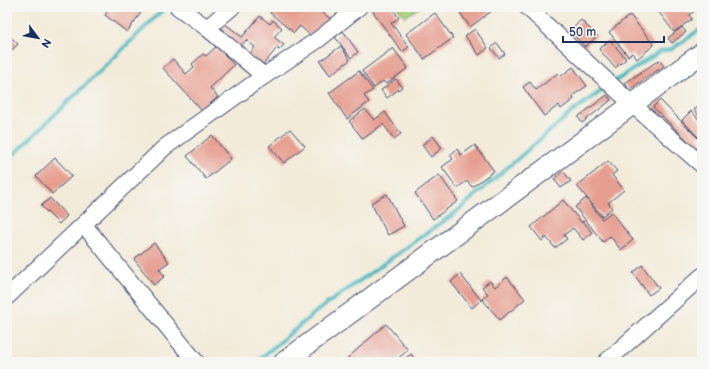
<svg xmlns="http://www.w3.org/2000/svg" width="709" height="369" font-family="'Balsamiq Sans',sans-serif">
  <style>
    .green { fill: #a9ce78; stroke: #627e6b }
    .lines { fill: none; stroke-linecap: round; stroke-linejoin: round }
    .stream { stroke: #49b8bf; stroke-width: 4 }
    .building { fill: #e69e90 }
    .minor-casing { stroke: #3b4b70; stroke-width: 18 }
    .tertiary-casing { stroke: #3b4b70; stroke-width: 22 }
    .minor { stroke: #fff; stroke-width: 16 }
    .tertiary { stroke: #fff; stroke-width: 20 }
  </style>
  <rect width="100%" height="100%" fill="#f6f6f2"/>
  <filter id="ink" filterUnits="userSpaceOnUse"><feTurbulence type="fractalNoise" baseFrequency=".025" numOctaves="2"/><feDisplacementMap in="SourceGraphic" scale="8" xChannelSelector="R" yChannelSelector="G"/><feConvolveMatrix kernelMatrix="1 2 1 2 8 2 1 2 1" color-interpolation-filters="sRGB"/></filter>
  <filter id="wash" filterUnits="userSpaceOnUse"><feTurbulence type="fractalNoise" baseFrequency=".012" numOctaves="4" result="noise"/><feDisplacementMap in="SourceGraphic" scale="16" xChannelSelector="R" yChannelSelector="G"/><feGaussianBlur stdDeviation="0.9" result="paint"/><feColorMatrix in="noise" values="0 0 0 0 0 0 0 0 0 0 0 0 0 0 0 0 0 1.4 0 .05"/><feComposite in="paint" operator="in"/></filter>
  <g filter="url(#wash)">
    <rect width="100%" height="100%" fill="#f3ebd9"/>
    <path class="green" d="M 396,7 L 420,7 L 405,17 Z"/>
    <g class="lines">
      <g class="stream">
        <path d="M 614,82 L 659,52 L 672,49 L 702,28"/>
        <path d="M 7,161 L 166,7"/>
        <path d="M 256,362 L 317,311 L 455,213 L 573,111 L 607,87"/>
        <path d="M 594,362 L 604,353"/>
      </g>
    </g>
    <g id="blocks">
      <g class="building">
        <path d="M 111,7 L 151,7 L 149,10 L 145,7 L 127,32 L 105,15 Z"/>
        <path d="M 275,7 L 308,7 L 309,8 L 310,7 L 315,7 L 332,20 L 311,36 L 300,26 L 294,33 L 270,13 Z"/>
        <path d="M 373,7 L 391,7 L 399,18 L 391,23 L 409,47 L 402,52 L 371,9 Z"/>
        <path d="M 456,7 L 495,7 L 496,8 L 470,27 Z"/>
        <path d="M 655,7 L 700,7 L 689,15 L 692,19 L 674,32 Z"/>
        <path d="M 435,13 L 453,38 L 424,59 L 406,34 Z"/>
        <path d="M 630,15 L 654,45 L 637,59 L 632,53 L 628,56 L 609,32 Z"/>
        <path d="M 260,16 L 270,24 L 273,20 L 282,28 L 274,37 L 284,45 L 279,50 L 277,48 L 262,66 L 249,55 L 255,47 L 246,40 L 240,47 L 219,29 L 224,23 L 242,37 Z"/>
        <path d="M 581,20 L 597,36 L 585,47 L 570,31 Z"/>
        <path d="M 682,27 L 686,32 L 672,43 L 668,38 Z"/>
        <path d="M 475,29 L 488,48 L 479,55 L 465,36 Z"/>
        <path d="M 343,31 L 358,52 L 351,58 L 335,37 Z"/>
        <path d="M 7,34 L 18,44 L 7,55 Z"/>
        <path d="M 610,40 L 626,59 L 615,68 L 599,49 Z"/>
        <path d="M 497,43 L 505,54 L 499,58 L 491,48 Z"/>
        <path d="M 217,46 L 234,65 L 210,88 L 218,97 L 202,111 L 163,68 L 173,59 L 186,74 L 194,67 L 192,64 L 203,54 L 206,56 Z"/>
        <path d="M 341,46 L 350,60 L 330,75 L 320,61 Z"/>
        <path d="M 393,48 L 408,68 L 386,84 L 383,81 L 374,88 L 362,71 Z"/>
        <path d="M 659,60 L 664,66 L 629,90 L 625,83 Z"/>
        <path d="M 573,67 L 587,86 L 572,96 L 574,99 L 561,109 L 559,105 L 544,116 L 523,87 L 530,82 L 536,90 L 558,73 L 561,76 Z"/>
        <path d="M 359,71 L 373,90 L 364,96 L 369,102 L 347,119 L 329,93 Z"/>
        <path d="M 396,79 L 402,87 L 387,98 L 381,90 Z"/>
        <path d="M 607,95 L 611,100 L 582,123 L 578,117 Z"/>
        <path d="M 660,100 L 702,142 L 696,149 L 653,107 Z"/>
        <path d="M 702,103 L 702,119 L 694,110 Z"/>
        <path d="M 365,109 L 374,120 L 385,112 L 401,134 L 394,139 L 383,124 L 363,139 L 349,121 Z"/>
        <path d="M 691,111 L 702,123 L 702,133 L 698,137 L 682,120 Z"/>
        <path d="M 290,129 L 305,146 L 284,163 L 269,146 Z"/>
        <path d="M 212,135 L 231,159 L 206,179 L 187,156 Z"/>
        <path d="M 433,136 L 442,148 L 431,157 L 422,145 Z"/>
        <path d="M 475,145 L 494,171 L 472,187 L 467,181 L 457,188 L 442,167 L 453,159 L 450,155 L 457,149 L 461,155 Z"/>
        <path d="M 55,158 L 72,176 L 52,194 L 36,176 Z"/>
        <path d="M 608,161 L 617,171 L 612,175 L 624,190 L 608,203 L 612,208 L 602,216 L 577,186 Z"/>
        <path d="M 563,171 L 571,181 L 561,188 L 554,179 Z"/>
        <path d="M 439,175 L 458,201 L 433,219 L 415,193 Z"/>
        <path d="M 387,194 L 404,226 L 388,235 L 371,203 Z"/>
        <path d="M 50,198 L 67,216 L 59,224 L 41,206 Z"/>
        <path d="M 586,198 L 602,219 L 611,212 L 633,240 L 621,250 L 610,236 L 603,242 L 575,207 Z"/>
        <path d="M 563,200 L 582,223 L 583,221 L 592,233 L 583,240 L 573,228 L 564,235 L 567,239 L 555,248 L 546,237 L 542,241 L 531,227 Z"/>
        <path d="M 154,243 L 169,262 L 159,269 L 165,276 L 154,285 L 134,259 Z"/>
        <path d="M 642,265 L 659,288 L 649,295 L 633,273 Z"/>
        <path d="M 460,274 L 481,300 L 472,308 L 451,282 Z"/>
        <path d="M 507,277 L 525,299 L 500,320 L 482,299 L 488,294 L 482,287 L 490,281 L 495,287 Z"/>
        <path d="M 386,324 L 408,350 L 394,362 L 343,362 Z"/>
        <path d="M 411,354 L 417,362 L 401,362 Z"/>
      </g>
    </g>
  </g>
  <g filter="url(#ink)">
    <use href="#blocks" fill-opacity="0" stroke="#3b4b70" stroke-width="1"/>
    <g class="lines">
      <defs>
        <g id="minor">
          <path d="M 178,7 L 207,28 L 264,76"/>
          <path d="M 527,7 L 633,105 L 702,165"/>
          <path d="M 207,28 L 232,7"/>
          <path d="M 84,225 L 196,362"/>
          <path d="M 7,297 L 165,147 L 264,76 L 319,39 L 359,7"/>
          <path d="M 606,362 L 702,276"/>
        </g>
        <path id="tertiary" d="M 284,362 L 702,53"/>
      </defs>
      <use href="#minor" class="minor-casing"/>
      <use href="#tertiary" class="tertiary-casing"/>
      <use href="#minor" class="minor"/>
      <use href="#tertiary" class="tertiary"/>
    </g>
  </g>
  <rect width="709" height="369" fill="none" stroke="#f6f6f2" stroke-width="24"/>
  <g transform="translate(38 38) rotate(122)" stroke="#f6f6f2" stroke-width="3" paint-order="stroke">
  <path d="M0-3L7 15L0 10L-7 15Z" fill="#1b2f5e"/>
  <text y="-6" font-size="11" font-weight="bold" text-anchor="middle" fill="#1b2f5e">N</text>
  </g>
  <path d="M563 36v6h101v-6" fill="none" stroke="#1b2f5e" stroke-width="2"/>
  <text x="569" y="36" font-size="12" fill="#1b2f5e" stroke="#f6f6f2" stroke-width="3" paint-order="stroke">50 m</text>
</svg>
